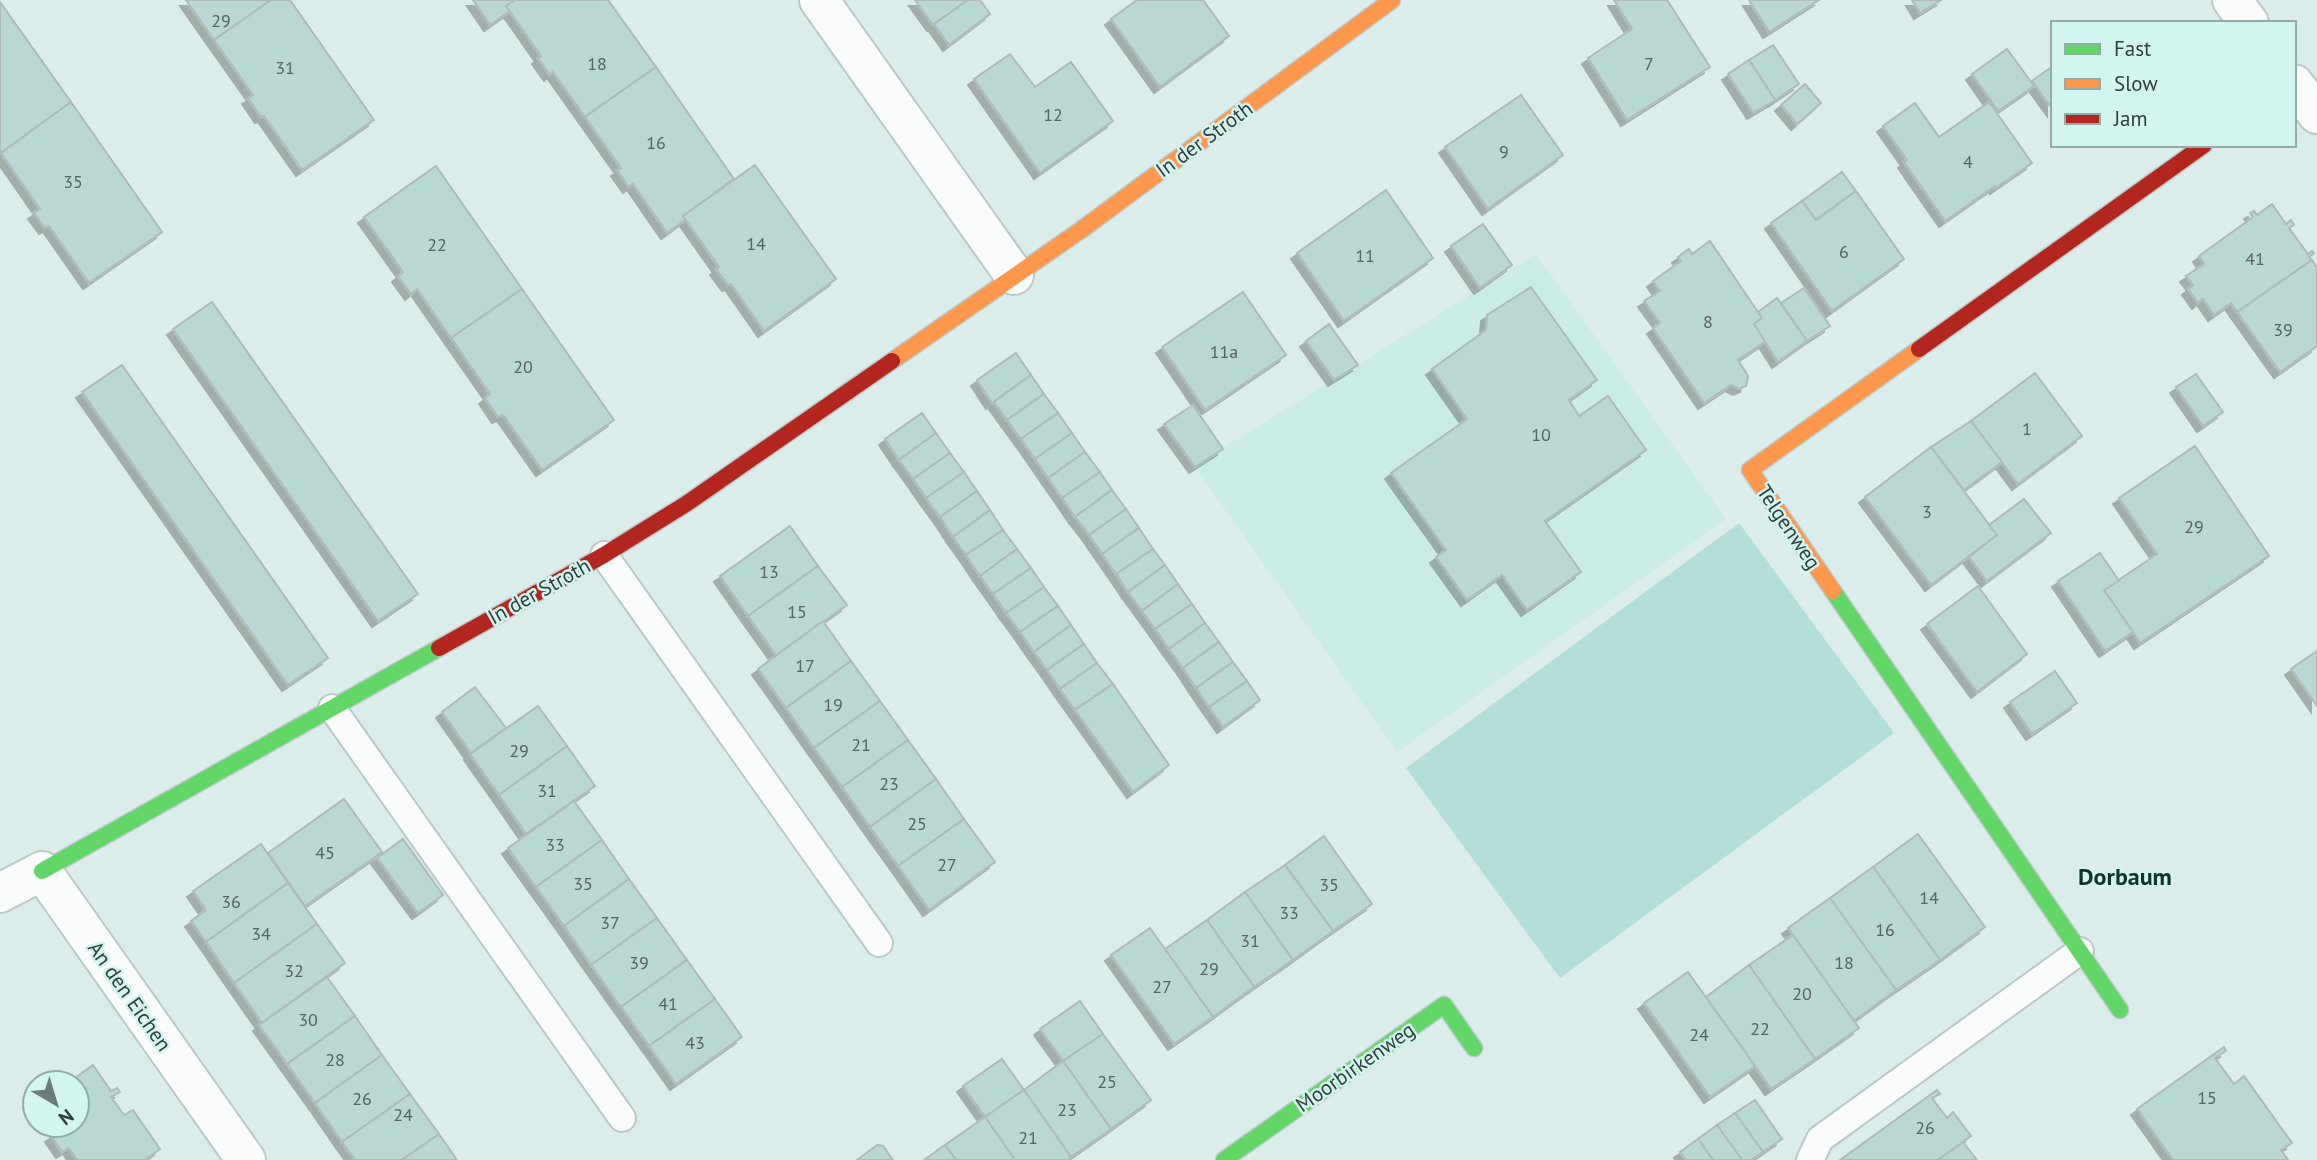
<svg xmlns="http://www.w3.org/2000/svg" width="2317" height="1160" font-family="'PT Sans',sans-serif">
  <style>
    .built { fill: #cbebe6 }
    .green { fill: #b2e0d9 }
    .building { fill: #b9d7d3; stroke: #adbcba; stroke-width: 2; filter: url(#shadow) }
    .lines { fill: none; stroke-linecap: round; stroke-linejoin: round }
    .lane-casing { stroke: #bbc9c7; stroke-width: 30 }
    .street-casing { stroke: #bbc9c7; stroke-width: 42 }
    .fast-casing { stroke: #bbc9c7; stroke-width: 19 }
    .slow-casing { stroke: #bbc9c7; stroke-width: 19 }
    .jam-casing { stroke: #bbc9c7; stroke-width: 19 }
    .lane { stroke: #fafcfc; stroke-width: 26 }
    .street { stroke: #fafcfc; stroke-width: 38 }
    .fast { stroke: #63d668; stroke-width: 16 }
    .slow { stroke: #ff974d; stroke-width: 16 }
    .jam { stroke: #b3261e; stroke-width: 16 }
    .labels { text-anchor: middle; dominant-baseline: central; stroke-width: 5; stroke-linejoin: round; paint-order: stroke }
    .number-label { font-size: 18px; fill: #536562 }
    .street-label { font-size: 21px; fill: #313f3c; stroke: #d3f5ef }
    .quarter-label { font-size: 24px; font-weight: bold; fill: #14312d; stroke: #d3f5ef }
  </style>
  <defs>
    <filter id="shadow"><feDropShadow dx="-6" dy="6" stdDeviation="0" flood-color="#0004"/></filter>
  </defs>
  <rect width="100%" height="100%" fill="#dbedea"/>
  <path class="built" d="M 1536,254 L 1726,519 L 1397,752 L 1194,466 Z"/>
  <path class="green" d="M 1739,523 L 1894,733 L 1560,978 L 1406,768 Z"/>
  <g class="building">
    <path d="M 186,0 L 271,0 L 214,40 Z"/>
    <path d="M 271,0 L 290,0 L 374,120 L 302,170 L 264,116 L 261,117 L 248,98 L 253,95 L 214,40 Z"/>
    <path d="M 473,0 L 515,0 L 506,6 L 510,11 L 490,25 Z"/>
    <path d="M 515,0 L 608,0 L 656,67 L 585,117 L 553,72 L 550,75 L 538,58 L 541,56 L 506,6 Z"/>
    <path d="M 915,0 L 968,0 L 933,25 Z"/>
    <path d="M 968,0 L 980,0 L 990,14 L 949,45 L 934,24 Z"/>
    <path d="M 1137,0 L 1203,0 L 1229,36 L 1160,87 L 1111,19 Z"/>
    <path d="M 1614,0 L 1667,0 L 1710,67 L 1627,120 L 1588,58 L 1632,29 Z"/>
    <path d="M 1749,0 L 1819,0 L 1769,32 Z"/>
    <path d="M 1912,0 L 1941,0 L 1920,13 Z"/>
    <path d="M 0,2 L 71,102 L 1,153 L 0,152 Z"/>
    <path d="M 1773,45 L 1799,84 L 1775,100 L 1749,60 Z"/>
    <path d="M 2007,49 L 2034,86 L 1998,111 L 1972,74 Z"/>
    <path d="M 1010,54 L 1035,87 L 1071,62 L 1113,121 L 1040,173 L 974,79 Z"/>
    <path d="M 1749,60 L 1775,100 L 1753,113 L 1728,74 Z"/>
    <path d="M 2053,66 L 2053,110 L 2032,81 Z"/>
    <path d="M 656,67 L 734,179 L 683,216 L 685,220 L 667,233 L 633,184 L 629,187 L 617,170 L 621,168 L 585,117 Z"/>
    <path d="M 1805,84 L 1821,103 L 1797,124 L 1781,105 Z"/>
    <path d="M 1521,95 L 1563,155 L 1488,209 L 1445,147 Z"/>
    <path d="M 71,102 L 162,232 L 89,283 L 49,226 L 45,228 L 34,213 L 40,209 L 1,153 Z"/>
    <path d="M 1989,102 L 2032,163 L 1996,188 L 1995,186 L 1945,221 L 1904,162 L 1907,160 L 1883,126 L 1915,103 L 1939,137 Z"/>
    <path d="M 755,165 L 836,279 L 764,331 L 731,284 L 728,285 L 716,269 L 719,267 L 683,216 Z"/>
    <path d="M 436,166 L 522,289 L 451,338 L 417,289 L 411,294 L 398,276 L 403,272 L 364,217 Z"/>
    <path d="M 1842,172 L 1856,191 L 1816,220 L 1802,201 Z"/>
    <path d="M 1386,190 L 1433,258 L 1344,321 L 1297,253 Z"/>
    <path d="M 1856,191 L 1904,259 L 1832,311 L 1771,223 L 1802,201 L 1816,220 Z"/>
    <path d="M 2272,204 L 2286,224 L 2291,220 L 2294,225 L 2289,228 L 2308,254 L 2312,251 L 2314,253 L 2309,257 L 2312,260 L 2237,312 L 2231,303 L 2214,315 L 2203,299 L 2198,303 L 2188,289 L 2193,285 L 2186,276 L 2204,264 L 2199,256 L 2253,217 L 2250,213 L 2254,211 L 2257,215 Z"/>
    <path d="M 1483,224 L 1512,265 L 1480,288 L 1451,246 Z"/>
    <path d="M 1710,241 L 1762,318 L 1754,324 L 1766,341 L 1738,360 L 1748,376 L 1746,386 L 1739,389 L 1731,385 L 1704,403 L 1653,328 L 1660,323 L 1644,301 L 1660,291 L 1653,281 L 1681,261 L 1678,257 L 1689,249 L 1692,254 Z"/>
    <path d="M 2312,260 L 2317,268 L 2317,346 L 2280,372 L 2237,312 Z"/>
    <path d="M 1531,287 L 1597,380 L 1569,400 L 1579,416 L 1608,396 L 1646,450 L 1545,521 L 1581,572 L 1527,610 L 1502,575 L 1467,600 L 1436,557 L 1446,550 L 1391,473 L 1467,419 L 1432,369 L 1486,330 L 1487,315 Z"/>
    <path d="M 1804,288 L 1830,326 L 1807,341 L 1781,303 Z"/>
    <path d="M 522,289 L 614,420 L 542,470 L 503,415 L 498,417 L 485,398 L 490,394 L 451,338 Z"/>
    <path d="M 1243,292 L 1286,355 L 1205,410 L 1162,347 Z"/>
    <path d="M 1777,298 L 1807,341 L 1778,362 L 1754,324 L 1762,318 L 1758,312 Z"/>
    <path d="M 212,302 L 418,594 L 378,621 L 173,329 Z"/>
    <path d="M 1329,324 L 1358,365 L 1334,380 L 1306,341 Z"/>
    <path d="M 1016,353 L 1031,375 L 992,403 L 977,380 Z"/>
    <path d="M 122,365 L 328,658 L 288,685 L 82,392 Z"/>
    <path d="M 2035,373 L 2082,436 L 2018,484 L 1971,421 Z"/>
    <path d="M 2196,374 L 2223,412 L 2203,426 L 2176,387 Z"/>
    <path d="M 1031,375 L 1044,394 L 1007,420 L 994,402 Z"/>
    <path d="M 1044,394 L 1058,413 L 1021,439 L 1007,420 Z"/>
    <path d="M 1193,405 L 1223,449 L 1195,467 L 1164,424 Z"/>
    <path d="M 922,413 L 936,433 L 899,460 L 885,439 Z"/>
    <path d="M 1058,413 L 1072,433 L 1035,459 L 1021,439 Z"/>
    <path d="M 1971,421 L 2002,462 L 1964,490 L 1931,447 Z"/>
    <path d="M 936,433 L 950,453 L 913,479 L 899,460 Z"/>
    <path d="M 1072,433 L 1085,452 L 1048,478 L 1035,459 Z"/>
    <path d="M 2195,446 L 2269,556 L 2140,643 L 2104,590 L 2157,554 L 2119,498 Z"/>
    <path d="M 1931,447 L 1997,535 L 1931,585 L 1865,497 Z"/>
    <path d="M 1085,452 L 1100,472 L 1062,498 L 1048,478 Z"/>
    <path d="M 950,453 L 964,472 L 926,498 L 913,479 Z"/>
    <path d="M 964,472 L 977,491 L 940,517 L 926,498 Z"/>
    <path d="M 1100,472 L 1112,490 L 1075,517 L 1062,498 Z"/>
    <path d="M 1112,490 L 1126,509 L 1089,535 L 1075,517 Z"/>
    <path d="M 977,491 L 990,510 L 953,537 L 940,517 Z"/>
    <path d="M 2024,499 L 2051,533 L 1987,581 L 1969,557 L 1997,535 L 1989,525 Z"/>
    <path d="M 1126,509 L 1139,528 L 1102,554 L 1089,535 Z"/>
    <path d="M 990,510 L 1003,530 L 966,555 L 953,537 Z"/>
    <path d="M 790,526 L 818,566 L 748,616 L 720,576 Z"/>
    <path d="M 1139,528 L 1153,549 L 1116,574 L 1102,554 Z"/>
    <path d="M 1003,530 L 1017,549 L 980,576 L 966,555 Z"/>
    <path d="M 1017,549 L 1031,568 L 993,594 L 980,576 Z"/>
    <path d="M 1153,549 L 1165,565 L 1128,592 L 1116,574 Z"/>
    <path d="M 2100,553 L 2119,581 L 2104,590 L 2133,632 L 2105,651 L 2058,581 Z"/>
    <path d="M 1165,565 L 1178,584 L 1142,611 L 1128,592 Z"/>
    <path d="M 818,566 L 847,605 L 776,655 L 748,616 Z"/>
    <path d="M 1031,568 L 1044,587 L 1006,613 L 993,594 Z"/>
    <path d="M 1178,584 L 1192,604 L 1155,629 L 1142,611 Z"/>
    <path d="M 1978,586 L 2027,654 L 1977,692 L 1927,624 Z"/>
    <path d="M 1044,587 L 1058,606 L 1020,632 L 1006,613 Z"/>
    <path d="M 1192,604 L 1205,623 L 1169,649 L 1155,629 Z"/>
    <path d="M 1058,606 L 1071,625 L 1034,652 L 1020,632 Z"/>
    <path d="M 823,621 L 851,661 L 786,708 L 758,669 Z"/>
    <path d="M 1205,623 L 1219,642 L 1183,668 L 1169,649 Z"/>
    <path d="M 1071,625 L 1084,644 L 1047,670 L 1034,652 Z"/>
    <path d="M 1219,642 L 1233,662 L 1196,688 L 1183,668 Z"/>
    <path d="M 1084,644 L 1097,663 L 1060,689 L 1047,670 Z"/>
    <path d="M 2317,651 L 2317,706 L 2291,669 Z"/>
    <path d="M 851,661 L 880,701 L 814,748 L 786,708 Z"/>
    <path d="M 1233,662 L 1247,681 L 1209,707 L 1196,688 Z"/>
    <path d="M 1097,663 L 1113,684 L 1075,710 L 1060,689 Z"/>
    <path d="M 2055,671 L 2077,703 L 2032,734 L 2010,702 Z"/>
    <path d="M 1247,681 L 1260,700 L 1223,727 L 1209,707 Z"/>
    <path d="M 1113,684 L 1169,765 L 1133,792 L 1075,710 Z"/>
    <path d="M 475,687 L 506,728 L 471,753 L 442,712 Z"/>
    <path d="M 880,701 L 908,740 L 842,787 L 814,748 Z"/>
    <path d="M 538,706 L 567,746 L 499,795 L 470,754 Z"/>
    <path d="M 908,740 L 936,779 L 870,827 L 842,787 Z"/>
    <path d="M 567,746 L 595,786 L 526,834 L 499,795 Z"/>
    <path d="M 936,779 L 964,819 L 898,866 L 870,827 Z"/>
    <path d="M 344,799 L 382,852 L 305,906 L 268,853 Z"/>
    <path d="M 574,801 L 602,840 L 536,887 L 508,848 Z"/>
    <path d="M 964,819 L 995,862 L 929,910 L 898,866 Z"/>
    <path d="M 1918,834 L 1985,927 L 1940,960 L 1873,867 Z"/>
    <path d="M 1324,836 L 1372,904 L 1333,931 L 1285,865 Z"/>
    <path d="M 403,839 L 443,895 L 418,913 L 377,858 Z"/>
    <path d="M 602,840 L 629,879 L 564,926 L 536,887 Z"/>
    <path d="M 261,844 L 288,883 L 206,942 L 191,921 L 206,910 L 193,891 Z"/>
    <path d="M 1285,865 L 1333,931 L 1293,960 L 1245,892 Z"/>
    <path d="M 1873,867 L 1940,960 L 1896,990 L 1830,898 Z"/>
    <path d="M 629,879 L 657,918 L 591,965 L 564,926 Z"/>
    <path d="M 288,883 L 317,924 L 234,983 L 206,942 Z"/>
    <path d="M 1245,892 L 1293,960 L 1254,987 L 1207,920 Z"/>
    <path d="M 1830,898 L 1896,990 L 1854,1021 L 1788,928 Z"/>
    <path d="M 657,918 L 687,960 L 621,1007 L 591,965 Z"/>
    <path d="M 1207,920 L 1254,987 L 1213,1017 L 1165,949 Z"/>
    <path d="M 317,924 L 345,963 L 262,1023 L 234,983 Z"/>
    <path d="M 1150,928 L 1213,1017 L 1174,1044 L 1111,955 Z"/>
    <path d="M 1793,935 L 1859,1028 L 1815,1059 L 1749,965 Z"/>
    <path d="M 687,960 L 715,999 L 649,1046 L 621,1007 Z"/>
    <path d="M 1749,965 L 1815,1059 L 1771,1089 L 1706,997 Z"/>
    <path d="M 1688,972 L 1755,1066 L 1710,1097 L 1644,1003 Z"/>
    <path d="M 327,977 L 355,1016 L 287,1064 L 259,1025 Z"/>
    <path d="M 715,999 L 742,1037 L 676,1084 L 649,1046 Z"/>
    <path d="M 1080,1001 L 1103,1034 L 1063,1061 L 1040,1029 Z"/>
    <path d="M 355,1016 L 382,1055 L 315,1103 L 287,1064 Z"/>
    <path d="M 1103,1034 L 1151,1100 L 1111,1129 L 1063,1061 Z"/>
    <path d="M 2224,1047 L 2226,1051 L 2215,1058 L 2234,1084 L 2244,1076 L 2292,1143 L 2281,1150 L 2288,1160 L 2173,1160 L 2137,1109 Z"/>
    <path d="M 382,1055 L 410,1094 L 342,1142 L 315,1103 Z"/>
    <path d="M 1002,1059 L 1024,1090 L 985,1117 L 963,1086 Z"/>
    <path d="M 1063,1061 L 1111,1129 L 1071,1157 L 1024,1090 Z"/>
    <path d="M 93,1065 L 111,1091 L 117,1088 L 120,1092 L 111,1097 L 124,1115 L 133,1110 L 160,1149 L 145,1160 L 77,1160 L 69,1148 L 62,1152 L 51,1136 L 57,1132 L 52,1125 L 77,1125 L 77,1083 L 68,1083 Z"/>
    <path d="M 1024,1090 L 1071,1157 L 1067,1160 L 1015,1160 L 985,1117 Z"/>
    <path d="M 1937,1090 L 1940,1094 L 1932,1098 L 1947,1118 L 1953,1112 L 1971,1136 L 1963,1142 L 1938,1160 L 1840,1160 Z"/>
    <path d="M 410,1094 L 439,1134 L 402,1160 L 355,1160 L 342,1142 Z"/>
    <path d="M 1755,1100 L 1782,1139 L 1763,1152 L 1735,1113 Z"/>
    <path d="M 1735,1113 L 1763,1152 L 1751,1160 L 1742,1160 L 1717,1125 Z"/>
    <path d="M 985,1117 L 1015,1160 L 956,1160 L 945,1145 Z"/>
    <path d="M 1717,1125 L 1742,1160 L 1713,1160 L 1698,1139 Z"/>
    <path d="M 439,1134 L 457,1160 L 402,1160 Z"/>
    <path d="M 1698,1139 L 1713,1160 L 1686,1160 L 1680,1152 Z"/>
    <path d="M 1963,1142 L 1977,1160 L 1938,1160 Z"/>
    <path d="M 877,1145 L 883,1146 L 893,1160 L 857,1160 Z"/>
    <path d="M 945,1145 L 956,1160 L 924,1160 Z"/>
  </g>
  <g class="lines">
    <defs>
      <g id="lane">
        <path d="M 604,555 L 879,943"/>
        <path d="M 332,708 L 622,1118"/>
        <path d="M 1810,1160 L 1820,1139 L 2080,951"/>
      </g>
      <g id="street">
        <path d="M 819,0 L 1014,275"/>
        <path d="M 2232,0 L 2249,23"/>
        <path d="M 2294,84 L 2317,114"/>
        <path d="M 0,893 L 42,871 L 246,1160"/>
      </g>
      <g id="fast">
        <path d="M 1833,591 L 2120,1010"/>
        <path d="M 42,871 L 439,648"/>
        <path d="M 1224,1160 L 1444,1005 L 1474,1048"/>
      </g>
      <g id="slow">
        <path d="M 892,361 L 1081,230 L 1392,0"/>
        <path d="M 1833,591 L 1750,470 L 1919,349"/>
      </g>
      <g id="jam">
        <path d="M 1919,349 L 2204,145"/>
        <path d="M 439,648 L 604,555 L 686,504 L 892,361"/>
      </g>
    </defs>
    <use href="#lane" class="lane-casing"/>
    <use href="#street" class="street-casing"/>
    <use href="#fast" class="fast-casing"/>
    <use href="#slow" class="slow-casing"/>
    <use href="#jam" class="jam-casing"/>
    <use href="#lane" class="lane"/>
    <use href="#street" class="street"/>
    <use href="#fast" class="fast"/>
    <use href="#slow" class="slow"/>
    <use href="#jam" class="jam"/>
  </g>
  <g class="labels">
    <g class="number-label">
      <text x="221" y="20">29</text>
      <text x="597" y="63">18</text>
      <text x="1649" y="63">7</text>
      <text x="285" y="67">31</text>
      <text x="1053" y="114">12</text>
      <text x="656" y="142">16</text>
      <text x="1504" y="151">9</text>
      <text x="1968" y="161">4</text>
      <text x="73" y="181">35</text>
      <text x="756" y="243">14</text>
      <text x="437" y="244">22</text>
      <text x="1844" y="251">6</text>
      <text x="1365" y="255">11</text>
      <text x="2255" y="258">41</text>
      <text x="1708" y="321">8</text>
      <text x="2283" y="329">39</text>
      <text x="1224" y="351">11a</text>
      <text x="523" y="366">20</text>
      <text x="2027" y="428">1</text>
      <text x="1541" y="434">10</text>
      <text x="1927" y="511">3</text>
      <text x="2194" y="526">29</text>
      <text x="769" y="571">13</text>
      <text x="797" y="611">15</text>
      <text x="805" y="665">17</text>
      <text x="833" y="704">19</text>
      <text x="861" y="744">21</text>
      <text x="519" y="750">29</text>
      <text x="889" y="783">23</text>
      <text x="547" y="790">31</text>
      <text x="917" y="823">25</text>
      <text x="555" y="844">33</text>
      <text x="325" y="852">45</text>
      <text x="947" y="864">27</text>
      <text x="583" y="883">35</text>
      <text x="1329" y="884">35</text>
      <text x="1929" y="897">14</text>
      <text x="231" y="901">36</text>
      <text x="1289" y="912">33</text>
      <text x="610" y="922">37</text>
      <text x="1885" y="929">16</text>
      <text x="261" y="933">34</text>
      <text x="1250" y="940">31</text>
      <text x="639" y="962">39</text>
      <text x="1844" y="962">18</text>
      <text x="1209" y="968">29</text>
      <text x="294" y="970">32</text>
      <text x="1162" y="986">27</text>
      <text x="1802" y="993">20</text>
      <text x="668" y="1003">41</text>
      <text x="308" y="1019">30</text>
      <text x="1760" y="1028">22</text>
      <text x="1699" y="1034">24</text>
      <text x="695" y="1042">43</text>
      <text x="335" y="1059">28</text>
      <text x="1107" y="1081">25</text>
      <text x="2207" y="1097">15</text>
      <text x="362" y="1098">26</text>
      <text x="1067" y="1109">23</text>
      <text x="403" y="1114">24</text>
      <text x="1925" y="1127">26</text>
      <text x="1028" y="1137">21</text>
    </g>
    <g class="street-label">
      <text transform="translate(1204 139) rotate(-36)">In der Stroth</text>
      <text transform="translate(1789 527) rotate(56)">Telgenweg</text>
      <text transform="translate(539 591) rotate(-29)">In der Stroth</text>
      <text transform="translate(130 996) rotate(55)">An den Eichen</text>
      <text transform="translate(1355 1067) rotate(-35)">Moorbirkenweg</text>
    </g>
    <g class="quarter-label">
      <text x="2125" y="876">Dorbaum</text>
    </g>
  </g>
  <rect x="2051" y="21" width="245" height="126" fill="#d3f5ef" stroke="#92aca7" stroke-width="2"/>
  <rect x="2065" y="44" width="35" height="10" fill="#63d668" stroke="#92aca7" stroke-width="2"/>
  <text x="2114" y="56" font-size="21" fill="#313f3c">Fast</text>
  <rect x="2065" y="79" width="35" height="10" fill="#ff974d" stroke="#92aca7" stroke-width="2"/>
  <text x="2114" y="91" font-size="21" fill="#313f3c">Slow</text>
  <rect x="2065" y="114" width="35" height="10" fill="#b3261e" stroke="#92aca7" stroke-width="2"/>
  <text x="2114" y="126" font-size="21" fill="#313f3c">Jam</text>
  <g transform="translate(56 1104) rotate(142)"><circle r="33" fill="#d3f5ef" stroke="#92aca7" stroke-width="2"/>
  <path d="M0-5L12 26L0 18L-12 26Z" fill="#6c7c79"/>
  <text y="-10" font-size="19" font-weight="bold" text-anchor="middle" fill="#313f3c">N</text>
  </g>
</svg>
